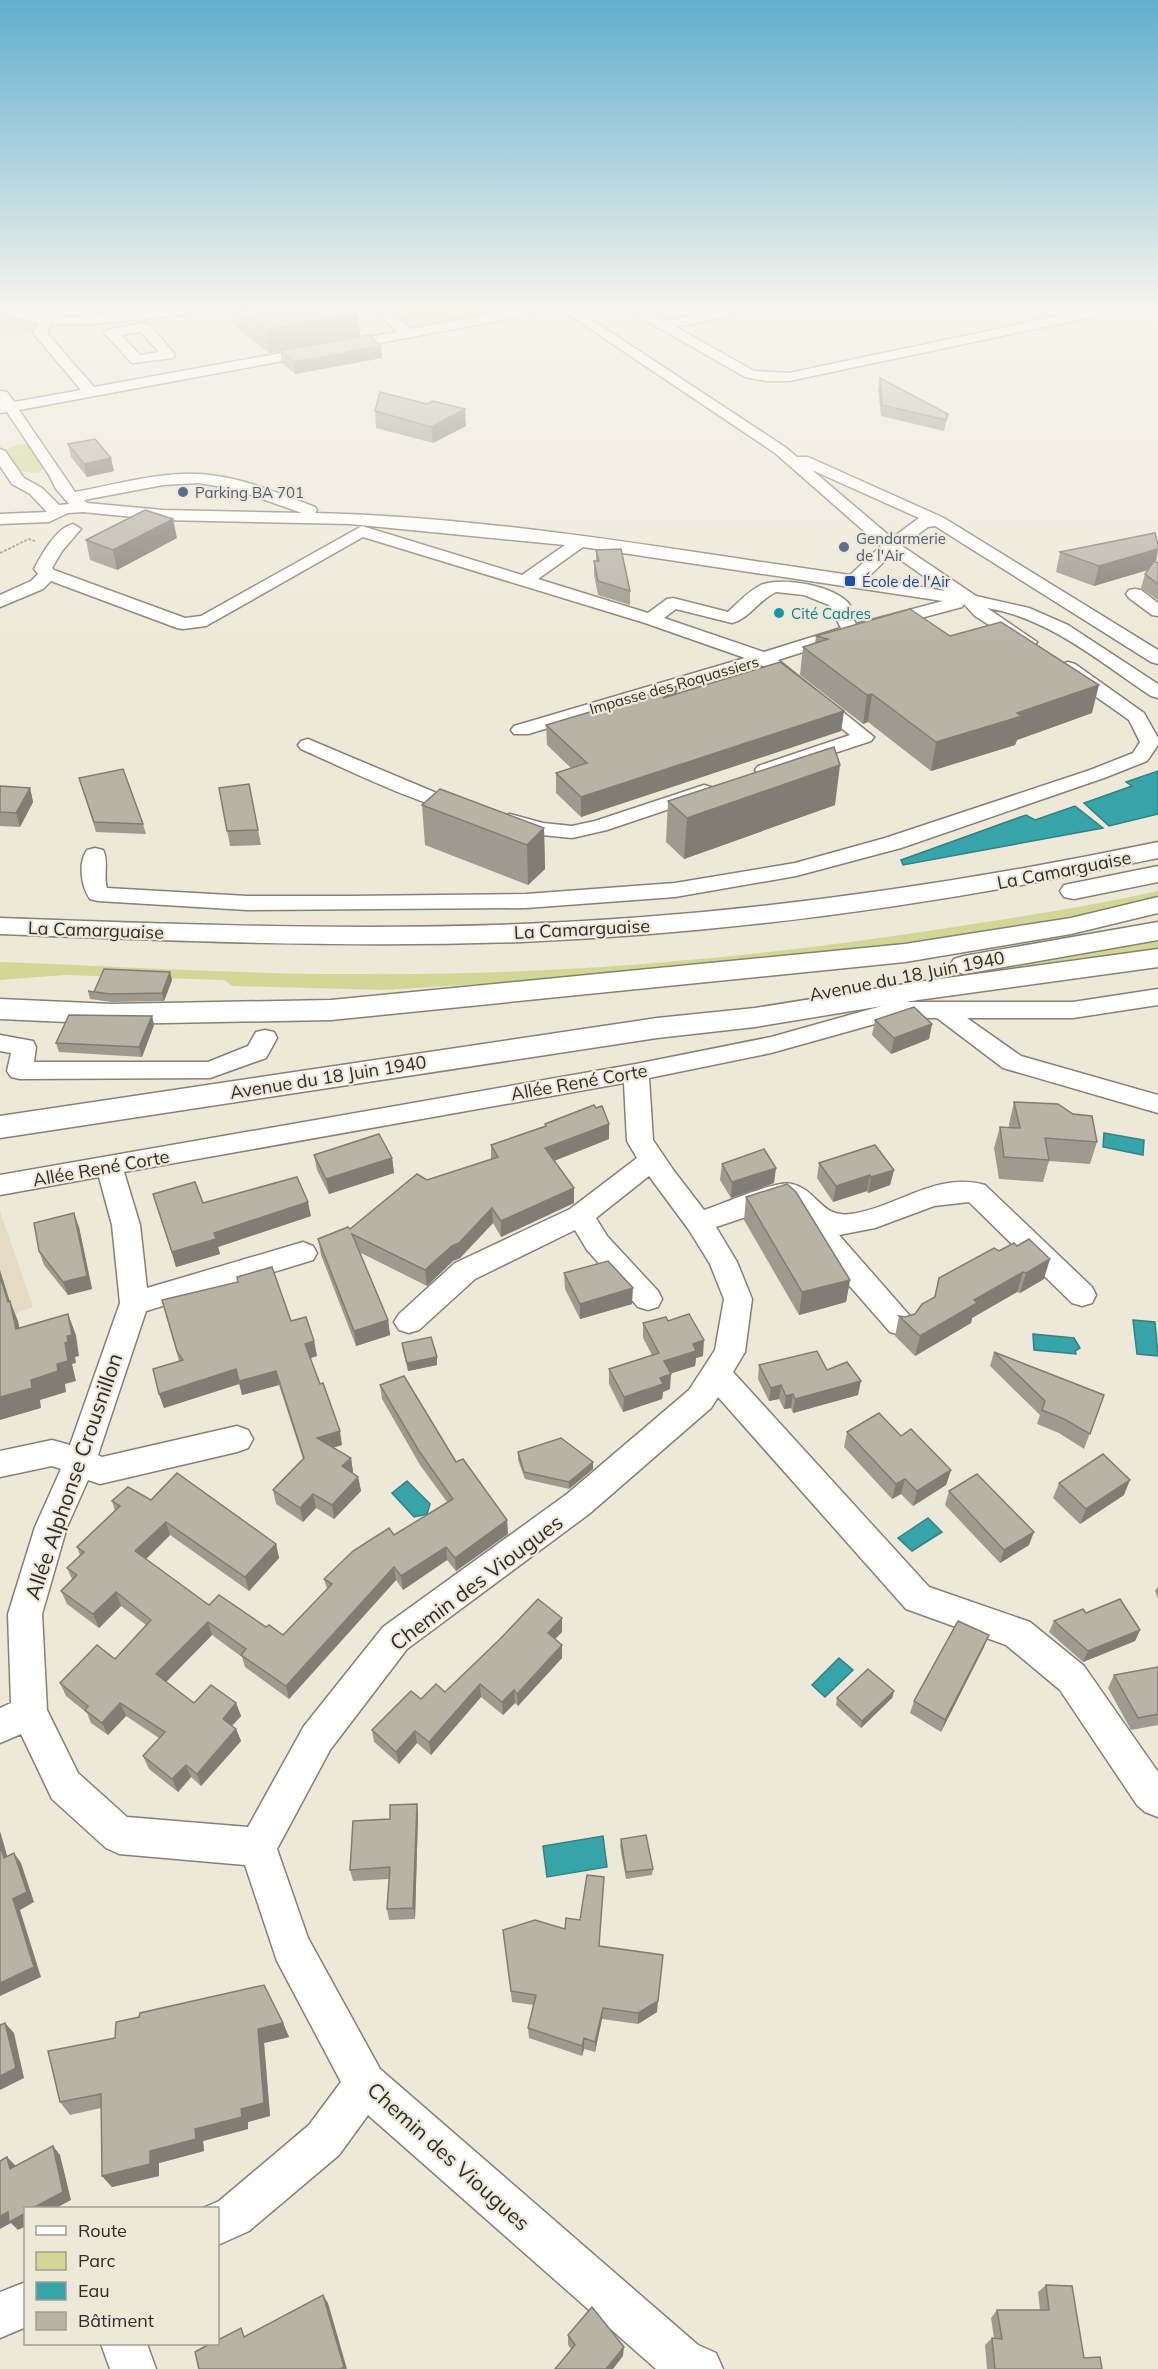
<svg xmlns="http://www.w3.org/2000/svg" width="1158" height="2369" font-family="Mulish,sans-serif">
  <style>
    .built { fill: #e5dbc5 }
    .green { fill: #d3d796 }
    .water { fill: #35a5aa; stroke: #338183; stroke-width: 1.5 }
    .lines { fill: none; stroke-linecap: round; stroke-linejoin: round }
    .minor-casing { stroke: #868173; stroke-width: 3 }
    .major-casing { stroke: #868173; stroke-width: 3 }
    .highway-casing { stroke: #868173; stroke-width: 3 }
    .path { stroke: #9b978b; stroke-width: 2; stroke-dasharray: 3 1.5; stroke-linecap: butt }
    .minor { fill: #fff; fill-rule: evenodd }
    .major { fill: #fff; fill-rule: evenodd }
    .highway { fill: #fff; fill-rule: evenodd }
    .wall { fill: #9f9a8e }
    .shaded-wall { fill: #827d74 }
    .building { fill: #b9b3a5; stroke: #827d74; stroke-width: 1.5 }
    .service-dot { fill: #5c6f8a; stroke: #eee8d8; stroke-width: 2 }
    .transit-dot { fill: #1a4fb4; stroke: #eee8d8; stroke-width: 2 }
    .culture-dot { fill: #0f9aa8; stroke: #eee8d8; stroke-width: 2 }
    .labels { text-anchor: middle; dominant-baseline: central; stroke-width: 4.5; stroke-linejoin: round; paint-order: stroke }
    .far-service-label { font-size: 15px; fill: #4e5e75; stroke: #eee8d8; text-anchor: start }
    .far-transit-label { font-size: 15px; fill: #164399; stroke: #eee8d8; text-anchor: start }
    .far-culture-label { font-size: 15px; fill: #0d838f; stroke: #eee8d8; text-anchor: start }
    .far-street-label { font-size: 15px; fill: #2f2d27; stroke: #eee8d8 }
    .street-label { font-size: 18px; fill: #2f2d27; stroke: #eee8d8 }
    .near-street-label { font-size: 21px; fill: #2f2d27; stroke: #eee8d8 }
  </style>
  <rect width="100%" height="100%" fill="#eee8d8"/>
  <path class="built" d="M 0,1211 L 33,1307 L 0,1319 Z"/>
  <g class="green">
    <path d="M 394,310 L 481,310 L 490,315 L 420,330 L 409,329 L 391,317 L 397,313 Z"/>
    <path d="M 0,315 L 41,324 L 29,333 L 0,338 Z"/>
    <path d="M 19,444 L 32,445 L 46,468 L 37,473 L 20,471 L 5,450 Z"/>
    <path d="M 1158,891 L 1158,898 L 1078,918 L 926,943 L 676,972 L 384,990 L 232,986 L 224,980 L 64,975 L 0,980 L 0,962 C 117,966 234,974 351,974 C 544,976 737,960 928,931 C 1005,919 1082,908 1158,891 Z"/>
    <path d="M 1158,939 L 1158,950 L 935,983 L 933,978 Z"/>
  </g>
  <g class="water">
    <path d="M 1158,771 L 1158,814 L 1109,826 L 1084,803 L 1132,786 L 1126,782 Z"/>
    <path d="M 1075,806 L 1103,828 L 903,865 L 901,860 L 1026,815 L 1035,820 Z"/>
    <path d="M 1104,1133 L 1144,1140 L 1143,1155 L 1103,1147 Z"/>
    <path d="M 1133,1320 L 1155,1322 L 1158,1356 L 1137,1354 Z"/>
    <path d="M 1033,1334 L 1074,1338 L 1080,1348 L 1075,1351 L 1076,1354 L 1034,1350 Z"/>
    <path d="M 407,1481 L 430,1504 L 427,1514 L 414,1517 L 392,1493 Z"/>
    <path d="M 928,1518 L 942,1532 L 912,1551 L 898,1538 Z"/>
    <path d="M 839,1658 L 853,1670 L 825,1697 L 812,1685 Z"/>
    <path d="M 603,1836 L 607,1867 L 547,1877 L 543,1846 Z"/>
  </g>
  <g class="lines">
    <defs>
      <g id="minor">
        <path d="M 0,310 L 68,317 L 150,310 L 195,310 L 189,314 L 94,324 L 52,324 L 47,333 L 94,387 L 397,332 L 374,310 L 388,310 L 410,329 L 512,310 L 541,310 L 535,314 L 19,410 L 75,492 C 121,484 170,468 217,476 C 251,481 283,495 315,507 L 317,510 L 315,513 C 494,517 673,550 850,575 L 881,546 L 775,453 L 562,310 L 577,310 L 785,447 L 797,457 L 808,457 L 944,518 L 1158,650 L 1158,664 L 1151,662 L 935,526 L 928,527 L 902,546 L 976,596 L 1029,608 L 1068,625 L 1158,684 L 1158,698 L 1151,696 C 1101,663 1049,618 987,608 L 1037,642 L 1034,646 L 1022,646 L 975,616 L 964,604 L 962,607 L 857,635 L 778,660 L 874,737 L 871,741 L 765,776 L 758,774 L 755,770 L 758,766 L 850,735 L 761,665 L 528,734 L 514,734 L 511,730 L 514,726 L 745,658 L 645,623 L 363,537 L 206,626 L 183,629 L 177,628 L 51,581 L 43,589 L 0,607 L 0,595 L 31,581 L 38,574 L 34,569 C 42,554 56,528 73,524 L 81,529 L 62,551 L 52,568 L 54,570 L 185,618 L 201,616 L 362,526 L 522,575 L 565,545 L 350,524 L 163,520 L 83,512 L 68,513 L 49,522 L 0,524 L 0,514 L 47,512 L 30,494 L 12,484 L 0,466 L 0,449 L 5,451 L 24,478 L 42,488 L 59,505 L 69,504 L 56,489 L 49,475 L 7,412 L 0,413 L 0,391 L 7,392 L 14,402 L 81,390 L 33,333 L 39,323 L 0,313 ZM 812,470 L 919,518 L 892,538 ZM 199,483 L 234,489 L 302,513 L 163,510 L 87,503 L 84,500 L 163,485 ZM 583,547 L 943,601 L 856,624 L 848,609 L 850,605 C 837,586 782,576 761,585 C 749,591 738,602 728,612 L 673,598 L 667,599 L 648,613 L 538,579 ZM 892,554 L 945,591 L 867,578 ZM 776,592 L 804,595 L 829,605 L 841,628 L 764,652 L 664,618 L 676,609 L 732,623 C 749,619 760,599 776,592 Z"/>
        <path d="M 628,310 L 645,310 L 666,321 L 719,310 L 747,310 L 741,314 L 676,327 L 754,371 L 789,373 L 1086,310 L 1112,310 L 1106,314 L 789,381 L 766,381 L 745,377 Z"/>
        <path d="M 144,323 L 149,324 L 173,352 L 175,355 L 173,358 L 132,363 L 104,333 L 106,330 ZM 141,332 L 159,352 L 140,355 L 121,335 Z"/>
        <path d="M 1135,589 L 1141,590 L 1158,603 L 1158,616 L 1152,615 L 1129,598 L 1126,594 L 1129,590 Z"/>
        <path d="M 1068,662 L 1075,664 L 1144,713 L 1158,738 L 1158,745 L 1147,761 L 1104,778 L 901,848 L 796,876 L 675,897 L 526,908 L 247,910 L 98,901 L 90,899 C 81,886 78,863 87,850 L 95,848 L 103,850 C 109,860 103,876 107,888 L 247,896 L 350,896 L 526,894 L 675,883 L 795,863 L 885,838 L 1090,770 L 1133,753 L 1140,742 L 1129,720 L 1061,672 L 1059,668 L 1061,664 Z"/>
        <path d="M 308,739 L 446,797 L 471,804 L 474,808 L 471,812 C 447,819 331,762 301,749 L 298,745 L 301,741 Z"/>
        <path d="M 704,785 L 711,787 L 714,791 L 711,795 L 607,830 L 572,838 L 542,835 L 503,824 L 499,820 L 503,816 L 510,814 L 543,823 L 572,826 L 595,821 Z"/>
        <path d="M 1158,989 L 1158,1005 L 1073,1018 L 967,1018 L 1021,1056 L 1158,1095 L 1158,1113 L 1003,1068 L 937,1018 L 896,1018 L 771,1053 L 649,1078 L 653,1140 L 674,1171 L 704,1210 C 723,1204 775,1180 792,1184 C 818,1190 820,1218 851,1214 C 896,1208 937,1171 985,1185 L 1092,1287 L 1096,1295 L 1092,1303 L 1082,1306 L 1072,1303 L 969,1202 L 934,1206 L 875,1228 L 839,1235 L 910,1316 L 915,1324 L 910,1332 L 900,1335 L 890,1332 L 819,1251 L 804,1222 L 785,1204 L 716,1227 L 737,1262 L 752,1299 L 745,1352 L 733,1372 L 929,1587 L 1030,1622 L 1084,1666 L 1158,1772 L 1158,1817 L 1145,1812 L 1137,1805 L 1060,1690 L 1006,1645 L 906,1609 L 718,1397 L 711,1408 L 589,1514 L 407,1649 L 330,1750 L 277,1849 L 308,1938 L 380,2069 L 698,2345 L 716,2353 L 723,2369 L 656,2369 L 368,2115 L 339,2155 L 249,2231 L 218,2245 L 218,2208 L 203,2208 L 219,2201 L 309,2125 L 341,2082 L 277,1961 L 245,1865 L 119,1854 L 106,1848 L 52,1799 L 21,1734 L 0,1743 L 0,1708 L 11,1703 L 8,1614 L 35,1527 L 61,1469 L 52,1466 L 0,1477 L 0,1451 L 52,1440 L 70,1445 L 120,1303 L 112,1225 L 99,1177 L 0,1195 L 0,1175 L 636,1064 L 771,1037 L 896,1002 L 1073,1002 ZM 624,1083 L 627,1141 L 637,1158 L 570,1209 L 455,1263 L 399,1314 L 394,1322 L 399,1330 L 409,1333 L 419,1330 L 475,1279 L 575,1230 L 587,1250 L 638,1307 L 648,1310 L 658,1307 L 662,1299 L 658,1291 L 607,1236 L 596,1218 L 649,1176 L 689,1230 L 710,1264 L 724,1299 L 715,1350 L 689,1390 L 567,1494 L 383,1627 L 304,1726 L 248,1827 L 127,1817 L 78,1773 L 47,1710 L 42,1614 L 67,1527 L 88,1480 L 100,1484 L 237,1452 L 248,1448 L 253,1439 L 248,1430 L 237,1426 L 102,1457 L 98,1455 L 146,1311 L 313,1260 L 317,1253 L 313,1246 L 303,1242 L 147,1288 L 140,1225 L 124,1172 Z"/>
        <path d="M 265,1030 L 274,1032 L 277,1038 L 266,1058 L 210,1078 L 20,1079 L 11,1077 L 7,1071 L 11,1053 L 0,1051 L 0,1035 L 33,1041 L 36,1047 L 34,1062 L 208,1062 L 248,1046 L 256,1032 Z"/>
        <path d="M 26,2282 L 26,2327 L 0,2338 L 0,2292 Z"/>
        <path d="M 101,2344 L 147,2344 L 156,2369 L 110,2369 Z"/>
      </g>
      <g id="major">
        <path d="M 1158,922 L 1158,940 L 964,974 L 954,971 L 950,965 L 954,959 L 964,956 Z"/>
        <path d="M 1158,949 L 1158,967 L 918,1000 L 755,1027 L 657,1038 L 0,1138 L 0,1116 L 657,1018 L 755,1008 L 918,982 Z"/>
      </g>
      <g id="highway">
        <path d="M 1158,842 L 1158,858 C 948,903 736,933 521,942 C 347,948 173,941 0,934 L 0,918 C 173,924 347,931 521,924 C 735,916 948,886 1158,842 Z"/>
        <path d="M 1158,866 L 1158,882 L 1074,899 L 1064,897 L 1060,891 L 1064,885 Z"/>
        <path d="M 1158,897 L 1158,913 L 1071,934 L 905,962 L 331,1020 L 112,1024 L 0,1019 L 0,999 L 112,1004 L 331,1000 L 905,944 L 1071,918 Z"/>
      </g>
    </defs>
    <use href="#minor" class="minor-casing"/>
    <use href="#major" class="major-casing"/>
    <use href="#highway" class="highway-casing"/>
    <path class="path" d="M 0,553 L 29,539 L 35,541"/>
    <use href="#minor" class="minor"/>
    <use href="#major" class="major"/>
    <use href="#highway" class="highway"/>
  </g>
  <g class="wall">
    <path d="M 231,310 L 354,310 L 358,314 L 360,336 L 269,353 L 233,325 Z"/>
    <path d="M 280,351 L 382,358 L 295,374 L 282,363 Z"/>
    <path d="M 880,378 L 948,414 L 944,431 L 881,416 L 878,389 Z"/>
    <path d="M 375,411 L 466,426 L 433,443 L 376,428 Z"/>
    <path d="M 68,444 L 114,471 L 87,477 L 71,457 Z"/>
    <path d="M 177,538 L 117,570 L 90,560 L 86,540 Z"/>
    <path d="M 596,550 L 630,591 L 630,605 L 598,595 L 594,575 L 594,561 L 596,561 Z"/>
    <path d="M 1060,552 L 1158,552 L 1156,562 L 1158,563 L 1158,600 L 1141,588 L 1145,574 L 1148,570 L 1094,586 L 1056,572 Z"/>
    <path d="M 816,636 L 950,636 L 1092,713 L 1017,740 L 1015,745 L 931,771 L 868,722 L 863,724 L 800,675 L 803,647 L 815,643 Z"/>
    <path d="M 677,694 L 844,711 L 841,731 L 581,817 L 556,793 L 556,773 L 571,768 L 547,745 L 546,725 Z"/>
    <path d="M 79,778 L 143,824 L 146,834 L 96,832 Z"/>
    <path d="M 0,786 L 30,788 L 33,802 L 20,827 L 0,826 Z"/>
    <path d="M 219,788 L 258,830 L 261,845 L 230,846 Z"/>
    <path d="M 668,801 L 835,805 L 684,859 L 666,842 Z"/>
    <path d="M 422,805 L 544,828 L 545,869 L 528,885 L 425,845 Z"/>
    <path d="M 170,972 L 172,980 L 164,1001 L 112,1002 L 90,999 L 88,991 L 94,992 Z"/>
    <path d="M 152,1016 L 154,1025 L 142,1057 L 59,1052 L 56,1043 Z"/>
    <path d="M 875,1020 L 932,1024 L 929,1039 L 891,1054 L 872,1035 Z"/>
    <path d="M 1014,1102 L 1097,1142 L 1090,1164 L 1049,1161 L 1043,1182 L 999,1179 L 994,1148 L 1000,1127 L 1009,1127 L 1009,1124 Z"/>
    <path d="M 545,1124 L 609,1124 L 609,1139 L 554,1161 L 574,1203 L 501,1237 L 493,1223 L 460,1258 L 453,1261 L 427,1286 L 359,1252 L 388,1320 L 390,1335 L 356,1346 L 321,1255 L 318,1239 L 350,1229 L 427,1180 L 491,1159 L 491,1145 L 545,1126 Z"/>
    <path d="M 314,1155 L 392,1158 L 394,1173 L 329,1194 L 317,1170 Z"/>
    <path d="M 819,1163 L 894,1170 L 890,1185 L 868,1193 L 867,1191 L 833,1202 L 817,1178 Z"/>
    <path d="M 722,1164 L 774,1183 L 731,1198 L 720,1180 Z"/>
    <path d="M 153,1194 L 203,1203 L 311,1216 L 218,1247 L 220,1254 L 176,1267 Z"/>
    <path d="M 746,1197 L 850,1280 L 846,1302 L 799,1315 L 744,1220 Z"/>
    <path d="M 79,1227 L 92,1289 L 68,1295 L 44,1265 L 39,1251 Z"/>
    <path d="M 999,1251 L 1044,1279 L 1020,1293 L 1017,1292 L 972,1318 L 971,1323 L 915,1356 L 895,1336 L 899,1316 L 905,1317 L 915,1314 L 934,1298 L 939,1278 Z"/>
    <path d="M 564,1273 L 632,1304 L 580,1319 L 565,1289 Z"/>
    <path d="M 162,1300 L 291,1321 L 314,1341 L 317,1356 L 310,1358 L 342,1445 L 333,1447 L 351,1458 L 353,1472 L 352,1473 L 358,1477 L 361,1491 L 334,1519 L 316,1508 L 303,1522 L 276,1504 L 273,1490 L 303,1459 L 279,1385 L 242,1395 L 239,1384 L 164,1408 L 159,1394 L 179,1361 Z"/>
    <path d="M 668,1321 L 703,1356 L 696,1358 L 695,1366 L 670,1373 L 670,1389 L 663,1392 L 662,1399 L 623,1412 L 609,1384 L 609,1369 L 652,1355 L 643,1338 L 643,1323 Z"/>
    <path d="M 402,1343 L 437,1357 L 437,1365 L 408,1371 L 403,1351 Z"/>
    <path d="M 994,1352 L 1104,1395 L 1084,1449 L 1059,1433 L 1037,1424 L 1040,1415 L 990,1366 Z"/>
    <path d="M 759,1365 L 827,1370 L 858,1395 L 793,1413 L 791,1408 L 784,1409 L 779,1399 L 769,1401 L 758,1379 Z"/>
    <path d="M 380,1385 L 456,1462 L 507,1520 L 508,1534 L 456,1571 L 447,1560 L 403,1590 L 396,1580 L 289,1699 L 245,1667 L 242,1657 L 212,1635 L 166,1682 L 194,1703 L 236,1703 L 241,1716 L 232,1726 L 236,1729 L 241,1741 L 201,1786 L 191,1777 L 178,1792 L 149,1769 L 143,1756 L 159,1738 L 126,1716 L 108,1735 L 91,1723 L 87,1713 L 66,1696 L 60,1683 L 115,1659 L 146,1625 L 121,1606 L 99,1628 L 67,1604 L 61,1591 L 72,1579 L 67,1568 L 80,1555 L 77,1547 L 115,1511 L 112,1501 L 151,1500 L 276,1544 L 279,1558 L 249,1591 L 170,1535 L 146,1559 L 209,1605 L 283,1635 L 327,1589 L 324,1579 L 447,1502 L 420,1465 L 382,1399 Z"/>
    <path d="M 847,1432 L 901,1436 L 951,1470 L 946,1485 L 913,1506 L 901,1494 L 892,1499 L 844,1447 Z"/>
    <path d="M 518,1452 L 593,1469 L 569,1489 L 525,1479 L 518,1460 Z"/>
    <path d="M 1059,1483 L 1124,1495 L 1080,1524 L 1053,1498 Z"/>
    <path d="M 949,1491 L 1029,1545 L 1000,1563 L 945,1505 Z"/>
    <path d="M 1158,1586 L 1158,1599 L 1155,1591 Z"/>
    <path d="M 1086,1613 L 1140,1630 L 1135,1641 L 1083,1662 L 1049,1632 L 1054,1621 Z"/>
    <path d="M 562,1632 L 555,1639 L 562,1658 L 518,1706 L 515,1703 L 503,1715 L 481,1697 L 431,1755 L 417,1743 L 399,1764 L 374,1742 L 372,1730 L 421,1699 L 445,1692 Z"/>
    <path d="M 984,1647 L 941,1732 L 910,1713 L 914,1701 Z"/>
    <path d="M 1158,1667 L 1158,1725 L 1131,1730 L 1108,1688 L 1114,1675 Z"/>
    <path d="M 894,1691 L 892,1698 L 861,1728 L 836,1705 L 837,1698 Z"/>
    <path d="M 417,1804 L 418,1815 L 415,1919 L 389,1920 L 387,1909 L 389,1879 L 353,1881 L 350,1870 L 390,1819 Z"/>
    <path d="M 621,1839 L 653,1869 L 652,1875 L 626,1879 L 620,1846 Z"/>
    <path d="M 604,1877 L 599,1946 L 657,2012 L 638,2024 L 602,2019 L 595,2052 L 584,2049 L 582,2056 L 529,2038 L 528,2028 L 534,2005 L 512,2002 L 503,1930 L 565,1929 L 580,1920 Z"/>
    <path d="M 283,2023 L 289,2037 L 264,2043 L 270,2116 L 248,2122 L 248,2129 L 203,2141 L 204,2151 L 159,2163 L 159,2176 L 112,2187 L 102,2176 L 101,2108 L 70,2115 L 60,2102 Z"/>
    <path d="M 1046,2285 L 1084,2358 L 1102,2369 L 987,2369 L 985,2345 L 992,2338 L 994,2338 L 991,2318 L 997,2310 L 1040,2310 L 1038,2292 Z"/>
    <path d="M 568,2335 L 623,2356 L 572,2350 L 568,2345 Z"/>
  </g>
  <g class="shaded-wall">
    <path d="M 358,314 L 360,336 L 269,353 L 266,330 Z"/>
    <path d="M 381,346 L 382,358 L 295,374 L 294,362 Z"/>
    <path d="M 465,409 L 466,426 L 433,443 L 431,427 Z"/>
    <path d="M 111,458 L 114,471 L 87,477 L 84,464 Z"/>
    <path d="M 173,519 L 177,538 L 117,570 L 113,550 Z"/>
    <path d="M 1158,549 L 1154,568 L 1094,586 L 1099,566 Z"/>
    <path d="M 1099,685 L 1092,713 L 1017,740 L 1015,745 L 931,771 L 936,742 L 1017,713 Z"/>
    <path d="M 677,686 L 676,705 L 663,698 Z"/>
    <path d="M 872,694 L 868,722 L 863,724 L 867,695 Z"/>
    <path d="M 844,711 L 841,731 L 581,817 L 581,797 Z"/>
    <path d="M 840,765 L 835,805 L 684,859 L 687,818 Z"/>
    <path d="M 30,788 L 33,802 L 20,827 L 16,813 Z"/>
    <path d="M 544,828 L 545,869 L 528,885 L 527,845 Z"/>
    <path d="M 170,972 L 172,980 L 164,1001 L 162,993 Z"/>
    <path d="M 152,1016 L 154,1025 L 142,1057 L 139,1047 Z"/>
    <path d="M 932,1024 L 929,1039 L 891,1054 L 894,1038 Z"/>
    <path d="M 609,1124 L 609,1139 L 546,1164 L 545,1148 Z"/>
    <path d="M 392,1158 L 394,1173 L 329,1194 L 326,1179 Z"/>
    <path d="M 776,1168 L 774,1183 L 731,1198 L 732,1182 Z"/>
    <path d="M 894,1170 L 890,1185 L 868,1193 L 871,1177 Z"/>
    <path d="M 870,1175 L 867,1191 L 833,1202 L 836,1186 Z"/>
    <path d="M 574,1188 L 574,1203 L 501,1237 L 501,1221 Z"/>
    <path d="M 308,1202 L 311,1216 L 218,1247 L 220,1254 L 176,1267 L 172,1252 L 214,1233 Z"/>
    <path d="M 492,1208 L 493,1223 L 460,1258 L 453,1261 L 427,1286 L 425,1270 Z"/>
    <path d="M 74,1213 L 79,1227 L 92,1289 L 68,1295 L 63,1282 Z"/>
    <path d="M 1050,1259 L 1044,1279 L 1020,1293 L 1026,1273 Z"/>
    <path d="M 0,1270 L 11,1305 L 10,1301 L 18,1321 L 24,1350 L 16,1329 L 0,1276 Z"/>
    <path d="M 1023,1272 L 1017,1292 L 972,1318 L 971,1323 L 915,1356 L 920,1336 L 974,1300 Z"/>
    <path d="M 850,1280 L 846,1302 L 799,1315 L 802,1292 Z"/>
    <path d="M 633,1288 L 632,1304 L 580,1319 L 580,1304 Z"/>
    <path d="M 68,1314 L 76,1335 L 79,1356 L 75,1357 L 76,1363 L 72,1364 L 76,1381 L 65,1384 L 66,1392 L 40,1400 L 41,1408 L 0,1420 L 0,1397 L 31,1380 L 57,1364 L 67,1336 Z"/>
    <path d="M 388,1320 L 390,1335 L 356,1346 L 354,1331 Z"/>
    <path d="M 704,1340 L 703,1356 L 696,1358 L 695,1366 L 663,1376 L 664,1361 L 693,1344 Z"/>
    <path d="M 314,1341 L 317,1356 L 308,1359 L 305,1344 Z"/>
    <path d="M 437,1357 L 437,1365 L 408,1371 L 407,1363 Z"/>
    <path d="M 236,1369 L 239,1384 L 164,1408 L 159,1394 Z"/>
    <path d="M 276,1371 L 279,1385 L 242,1395 L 239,1381 Z"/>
    <path d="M 671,1374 L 670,1389 L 663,1392 L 662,1399 L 623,1412 L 624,1397 L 660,1378 Z"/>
    <path d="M 861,1381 L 858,1395 L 793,1413 L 795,1399 Z"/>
    <path d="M 781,1385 L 779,1399 L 769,1401 L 771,1388 Z"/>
    <path d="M 793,1394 L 791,1408 L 784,1409 L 786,1396 Z"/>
    <path d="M 340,1431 L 342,1445 L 320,1452 L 317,1438 Z"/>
    <path d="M 351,1458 L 353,1472 L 345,1480 L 342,1466 Z"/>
    <path d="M 593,1462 L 593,1469 L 569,1489 L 569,1482 Z"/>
    <path d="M 951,1470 L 946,1485 L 913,1506 L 917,1491 Z"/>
    <path d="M 358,1477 L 361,1491 L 334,1519 L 332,1505 Z"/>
    <path d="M 905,1479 L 901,1494 L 892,1499 L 896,1484 Z"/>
    <path d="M 1130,1480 L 1124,1495 L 1080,1524 L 1086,1509 Z"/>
    <path d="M 313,1494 L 316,1508 L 303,1522 L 300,1508 Z"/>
    <path d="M 507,1520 L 508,1534 L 456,1571 L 455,1558 Z"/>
    <path d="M 166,1522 L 170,1535 L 140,1565 L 135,1551 Z"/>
    <path d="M 1034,1532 L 1029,1545 L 1000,1563 L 1004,1550 Z"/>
    <path d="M 276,1544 L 279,1558 L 249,1591 L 245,1577 Z"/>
    <path d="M 446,1547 L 447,1560 L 403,1590 L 401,1576 Z"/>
    <path d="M 394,1567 L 396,1580 L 289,1699 L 286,1686 Z"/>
    <path d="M 116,1592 L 121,1606 L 99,1628 L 93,1614 Z"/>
    <path d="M 562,1618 L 562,1632 L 548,1646 L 548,1633 Z"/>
    <path d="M 208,1622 L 212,1635 L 161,1687 L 156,1674 Z"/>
    <path d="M 1140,1630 L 1135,1641 L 1083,1662 L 1088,1651 Z"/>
    <path d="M 989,1635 L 984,1647 L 941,1732 L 945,1720 Z"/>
    <path d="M 562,1645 L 562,1658 L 518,1706 L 517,1694 Z"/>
    <path d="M 480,1684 L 481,1697 L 431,1755 L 429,1742 Z"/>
    <path d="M 514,1690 L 515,1703 L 503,1715 L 502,1702 Z"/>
    <path d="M 894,1691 L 892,1698 L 861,1728 L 862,1721 Z"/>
    <path d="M 120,1703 L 126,1716 L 108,1735 L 102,1723 Z"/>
    <path d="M 236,1703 L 241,1716 L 227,1731 L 223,1719 Z"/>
    <path d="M 236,1729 L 241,1741 L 201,1786 L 197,1774 Z"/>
    <path d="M 415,1731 L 417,1743 L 399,1764 L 396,1752 Z"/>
    <path d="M 186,1765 L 191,1777 L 178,1792 L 172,1779 Z"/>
    <path d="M 417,1804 L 418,1815 L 415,1919 L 413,1908 Z"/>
    <path d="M 0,1831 L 11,1869 L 4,1858 L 0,1845 Z"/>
    <path d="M 14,1853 L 21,1863 L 34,1902 L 20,1910 L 41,1977 L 0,1996 L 0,1983 L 13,1899 Z"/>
    <path d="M 658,2001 L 657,2012 L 638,2024 L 638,2013 Z"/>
    <path d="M 603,2008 L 602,2019 L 595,2052 L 595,2042 Z"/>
    <path d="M 5,2023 L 14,2033 L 24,2078 L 0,2090 L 0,2076 Z"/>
    <path d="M 283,2023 L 289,2037 L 264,2043 L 270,2116 L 248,2122 L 248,2129 L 203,2141 L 204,2151 L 159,2163 L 159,2176 L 112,2187 L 102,2176 L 150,2151 L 195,2129 L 241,2109 L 258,2029 Z"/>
    <path d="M 584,2038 L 584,2049 L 582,2056 L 582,2046 Z"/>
    <path d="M 53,2146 L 60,2155 L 71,2200 L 56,2208 L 33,2208 Z"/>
    <path d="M 7,2157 L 16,2166 L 10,2169 Z"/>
    <path d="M 8,2212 L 26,2213 L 26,2226 L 18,2230 L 11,2223 L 0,2229 L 0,2216 Z"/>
    <path d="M 323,2295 L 328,2303 L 347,2369 L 340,2369 Z"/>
    <path d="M 624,2347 L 623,2356 L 613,2369 L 606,2369 Z"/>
  </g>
  <g class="building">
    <path d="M 240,310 L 354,310 L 358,314 L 266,330 Z"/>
    <path d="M 370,335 L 381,346 L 294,362 L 280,351 Z"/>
    <path d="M 880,378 L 948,414 L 946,420 L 882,405 Z"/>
    <path d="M 380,392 L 427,404 L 433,401 L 465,409 L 431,427 L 375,411 Z"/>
    <path d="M 95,439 L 111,458 L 84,464 L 68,444 Z"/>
    <path d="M 145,510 L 173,519 L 113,550 L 86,540 Z"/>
    <path d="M 1155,533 L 1158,545 L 1158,549 L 1099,566 L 1060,552 Z"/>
    <path d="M 621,549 L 630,591 L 598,581 L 594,561 L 599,561 L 596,550 Z"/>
    <path d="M 1154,561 L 1158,563 L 1158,584 L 1145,574 Z"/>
    <path d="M 910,609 L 950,636 L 1001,622 L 1099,685 L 1017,713 L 1022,716 L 936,742 L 872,694 L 867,695 L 803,647 L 828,639 L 816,636 Z"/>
    <path d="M 780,662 L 844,711 L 581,797 L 556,773 L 587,763 L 546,725 L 677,686 L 663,698 Z"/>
    <path d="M 834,747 L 840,765 L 687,818 L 668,801 Z"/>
    <path d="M 123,769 L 143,824 L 94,822 L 79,778 Z"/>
    <path d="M 249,784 L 258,830 L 227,831 L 219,788 Z"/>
    <path d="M 0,786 L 30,788 L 16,813 L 0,812 Z"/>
    <path d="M 440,789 L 544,828 L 527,845 L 422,805 Z"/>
    <path d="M 104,969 L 170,972 L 162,993 L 110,994 L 88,991 L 94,992 Z"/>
    <path d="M 914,1007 L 932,1024 L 894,1038 L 875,1020 Z"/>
    <path d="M 69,1015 L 152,1016 L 139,1047 L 56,1043 Z"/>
    <path d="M 1014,1102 L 1058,1104 L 1073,1114 L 1092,1116 L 1097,1142 L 1045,1138 L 1049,1160 L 1004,1157 L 1000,1127 L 1020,1128 Z"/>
    <path d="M 594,1105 L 596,1108 L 602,1106 L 609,1124 L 545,1148 L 574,1188 L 501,1221 L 492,1208 L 459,1243 L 452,1246 L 425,1270 L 352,1234 L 388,1320 L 354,1331 L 318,1239 L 348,1227 L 350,1229 L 417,1174 L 427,1180 L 498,1157 L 491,1145 L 546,1126 L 545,1124 Z"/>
    <path d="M 379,1134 L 392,1158 L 326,1179 L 314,1155 Z"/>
    <path d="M 875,1145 L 894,1170 L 871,1177 L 870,1175 L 836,1186 L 819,1163 Z"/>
    <path d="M 764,1149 L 776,1168 L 732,1182 L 722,1164 Z"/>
    <path d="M 297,1177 L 308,1202 L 214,1233 L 216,1239 L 172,1252 L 153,1194 L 195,1182 L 203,1203 Z"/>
    <path d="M 787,1184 L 796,1192 L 850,1280 L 802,1292 L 746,1197 Z"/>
    <path d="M 74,1213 L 87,1276 L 63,1282 L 39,1251 L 34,1223 Z"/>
    <path d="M 1029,1239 L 1050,1259 L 1026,1273 L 1023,1272 L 974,1300 L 977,1303 L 920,1336 L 899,1316 L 905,1317 L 915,1314 L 922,1304 L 935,1297 L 939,1278 L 994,1248 L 999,1251 L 1014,1243 L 1017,1246 Z"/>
    <path d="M 608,1261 L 633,1288 L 580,1304 L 564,1273 Z"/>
    <path d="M 272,1267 L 291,1321 L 306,1317 L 314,1341 L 305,1344 L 320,1384 L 323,1383 L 340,1431 L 317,1438 L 351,1458 L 342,1466 L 358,1477 L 332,1505 L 313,1494 L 300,1508 L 273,1490 L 304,1458 L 276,1371 L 239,1381 L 236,1369 L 159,1394 L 153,1369 L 183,1360 L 177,1351 L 162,1300 L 238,1282 L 237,1277 Z"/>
    <path d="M 0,1276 L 8,1302 L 10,1301 L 16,1329 L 68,1314 L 72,1335 L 67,1336 L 68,1342 L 65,1343 L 68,1361 L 57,1364 L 58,1371 L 31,1380 L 32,1388 L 0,1397 Z"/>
    <path d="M 689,1314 L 704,1340 L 693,1344 L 696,1351 L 664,1361 L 671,1374 L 660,1378 L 663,1384 L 624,1397 L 609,1369 L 659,1353 L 643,1323 L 666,1317 L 668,1321 Z"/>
    <path d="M 431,1337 L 437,1357 L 407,1363 L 402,1343 Z"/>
    <path d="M 817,1351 L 827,1370 L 847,1362 L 861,1381 L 795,1399 L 793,1394 L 786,1396 L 781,1385 L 771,1388 L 759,1365 Z"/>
    <path d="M 994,1352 L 1104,1395 L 1090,1434 L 1064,1419 L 1042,1410 L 1045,1401 Z"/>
    <path d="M 404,1376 L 456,1462 L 463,1459 L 507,1520 L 455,1558 L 446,1547 L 401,1576 L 394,1567 L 286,1686 L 241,1655 L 246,1649 L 208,1622 L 156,1674 L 194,1703 L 211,1685 L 236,1703 L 223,1719 L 236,1729 L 197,1774 L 186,1765 L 172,1779 L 143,1756 L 165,1732 L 120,1703 L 102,1723 L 85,1710 L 88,1706 L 60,1683 L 97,1645 L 115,1659 L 151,1620 L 116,1592 L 93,1614 L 61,1591 L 77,1575 L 67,1568 L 84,1552 L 77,1547 L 120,1506 L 112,1501 L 128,1487 L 151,1500 L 177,1473 L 276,1544 L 245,1577 L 166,1522 L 135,1551 L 209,1605 L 219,1595 L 266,1627 L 269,1625 L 283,1635 L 332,1584 L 324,1579 L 353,1551 L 389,1528 L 394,1535 L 453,1499 L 419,1451 L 380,1385 Z"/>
    <path d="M 879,1413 L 901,1436 L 911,1429 L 951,1470 L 917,1491 L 905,1479 L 896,1484 L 847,1432 Z"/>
    <path d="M 561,1438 L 593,1462 L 569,1482 L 524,1472 L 518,1452 Z"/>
    <path d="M 1103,1454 L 1130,1480 L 1086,1509 L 1059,1483 Z"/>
    <path d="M 977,1474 L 1034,1532 L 1004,1550 L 949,1491 Z"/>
    <path d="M 538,1599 L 562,1618 L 548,1633 L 562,1645 L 517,1694 L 514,1690 L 502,1702 L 480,1684 L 429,1742 L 415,1731 L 396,1752 L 372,1730 L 411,1691 L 421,1699 L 436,1684 L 445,1692 L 500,1639 Z"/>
    <path d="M 1120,1599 L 1140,1630 L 1088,1651 L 1054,1621 L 1083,1609 L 1086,1613 Z"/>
    <path d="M 958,1621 L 989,1635 L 945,1720 L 914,1701 Z"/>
    <path d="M 1158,1667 L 1158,1714 L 1138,1718 L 1114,1675 Z"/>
    <path d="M 868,1669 L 894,1691 L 862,1721 L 837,1698 Z"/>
    <path d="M 417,1804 L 413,1908 L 387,1909 L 390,1867 L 350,1870 L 353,1821 L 390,1819 L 390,1805 Z"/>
    <path d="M 646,1835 L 653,1869 L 626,1872 L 621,1839 Z"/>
    <path d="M 0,1845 L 4,1858 L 14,1853 L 27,1892 L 13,1899 L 34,1967 L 0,1983 Z"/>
    <path d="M 587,1875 L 604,1877 L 599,1946 L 663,1955 L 658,2001 L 638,2013 L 603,2008 L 595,2042 L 584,2038 L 582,2046 L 528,2028 L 536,1995 L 511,1991 L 503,1930 L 535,1920 L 565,1929 L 566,1918 L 580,1920 Z"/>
    <path d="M 264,1985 L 283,2023 L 258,2029 L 264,2103 L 241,2109 L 242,2117 L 195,2129 L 196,2139 L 150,2151 L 150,2164 L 102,2176 L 101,2094 L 60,2102 L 48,2051 L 115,2038 L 116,2022 L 139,2017 L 140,2013 Z"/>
    <path d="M 5,2023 L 16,2068 L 0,2076 L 0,2025 Z"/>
    <path d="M 53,2146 L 63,2192 L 33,2208 L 26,2208 L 26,2213 L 9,2222 L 8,2212 L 0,2216 L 0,2161 L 7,2157 L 10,2169 Z"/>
    <path d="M 1046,2285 L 1072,2286 L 1084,2358 L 1100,2357 L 1102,2369 L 995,2369 L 992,2338 L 1002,2339 L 997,2310 L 1049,2310 Z"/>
    <path d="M 323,2295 L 344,2367 L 340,2369 L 199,2369 L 195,2352 L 211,2343 L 218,2343 L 218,2340 L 241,2328 L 244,2337 Z"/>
    <path d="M 592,2307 L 624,2347 L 606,2369 L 555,2369 L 575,2345 L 568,2335 Z"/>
  </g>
  <linearGradient id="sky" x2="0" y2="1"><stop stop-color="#60aecf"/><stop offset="0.48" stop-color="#f7f5ed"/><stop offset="1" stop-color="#f7f5ed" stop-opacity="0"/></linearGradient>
  <rect width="1158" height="642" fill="url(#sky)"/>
  <g class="service-dot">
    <circle cx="183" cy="492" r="6"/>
    <circle cx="844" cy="547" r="6"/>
  </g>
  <rect class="transit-dot" x="844" y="575" width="12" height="12" rx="3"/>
  <circle class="culture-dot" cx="779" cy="613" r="6"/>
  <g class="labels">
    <g class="far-service-label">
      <text x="195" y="492">Parking BA 701</text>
      <text x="856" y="538">Gendarmerie<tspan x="856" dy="17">de l'Air</tspan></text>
    </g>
    <g class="far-transit-label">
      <text x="862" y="581">École de l'Air</text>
    </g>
    <g class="far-culture-label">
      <text x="791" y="613">Cité Cadres</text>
    </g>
    <g class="far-street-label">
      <text transform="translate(674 685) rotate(-16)">Impasse des Roquassiers</text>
    </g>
    <g class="street-label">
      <text transform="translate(1064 870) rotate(-11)">La Camarguaise</text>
      <text transform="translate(582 929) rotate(-3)">La Camarguaise</text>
      <text transform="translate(96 930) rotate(2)">La Camarguaise</text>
      <text transform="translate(907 976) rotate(-11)">Avenue du 18 Juin 1940</text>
      <text transform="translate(328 1077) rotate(-9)">Avenue du 18 Juin 1940</text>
      <text transform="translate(579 1082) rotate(-10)">Allée René Corte</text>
      <text transform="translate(101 1168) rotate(-10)">Allée René Corte</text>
    </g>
    <g class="near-street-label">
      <text transform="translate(73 1476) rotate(-71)">Allée Alphonse Crousnillon</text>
      <text transform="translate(476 1582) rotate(-37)">Chemin des Viougues</text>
      <text transform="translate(449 2156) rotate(42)">Chemin des Viougues</text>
    </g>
  </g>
  <rect x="24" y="2207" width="195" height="138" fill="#eee8d8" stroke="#a29d91" stroke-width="1.5"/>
  <rect x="36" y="2226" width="30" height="9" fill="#ffffff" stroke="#a29d91" stroke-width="1.5"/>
  <text x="78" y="2237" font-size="18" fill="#2f2d27">Route</text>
  <rect x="36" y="2252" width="30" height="18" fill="#d3d796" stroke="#a29d91" stroke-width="1.5"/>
  <text x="78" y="2267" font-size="18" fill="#2f2d27">Parc</text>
  <rect x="36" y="2282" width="30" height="18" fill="#35a5aa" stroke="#a29d91" stroke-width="1.5"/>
  <text x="78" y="2297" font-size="18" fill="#2f2d27">Eau</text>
  <rect x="36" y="2312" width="30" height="18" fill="#b9b3a5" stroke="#a29d91" stroke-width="1.5"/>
  <text x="78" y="2327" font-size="18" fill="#2f2d27">Bâtiment</text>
</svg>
